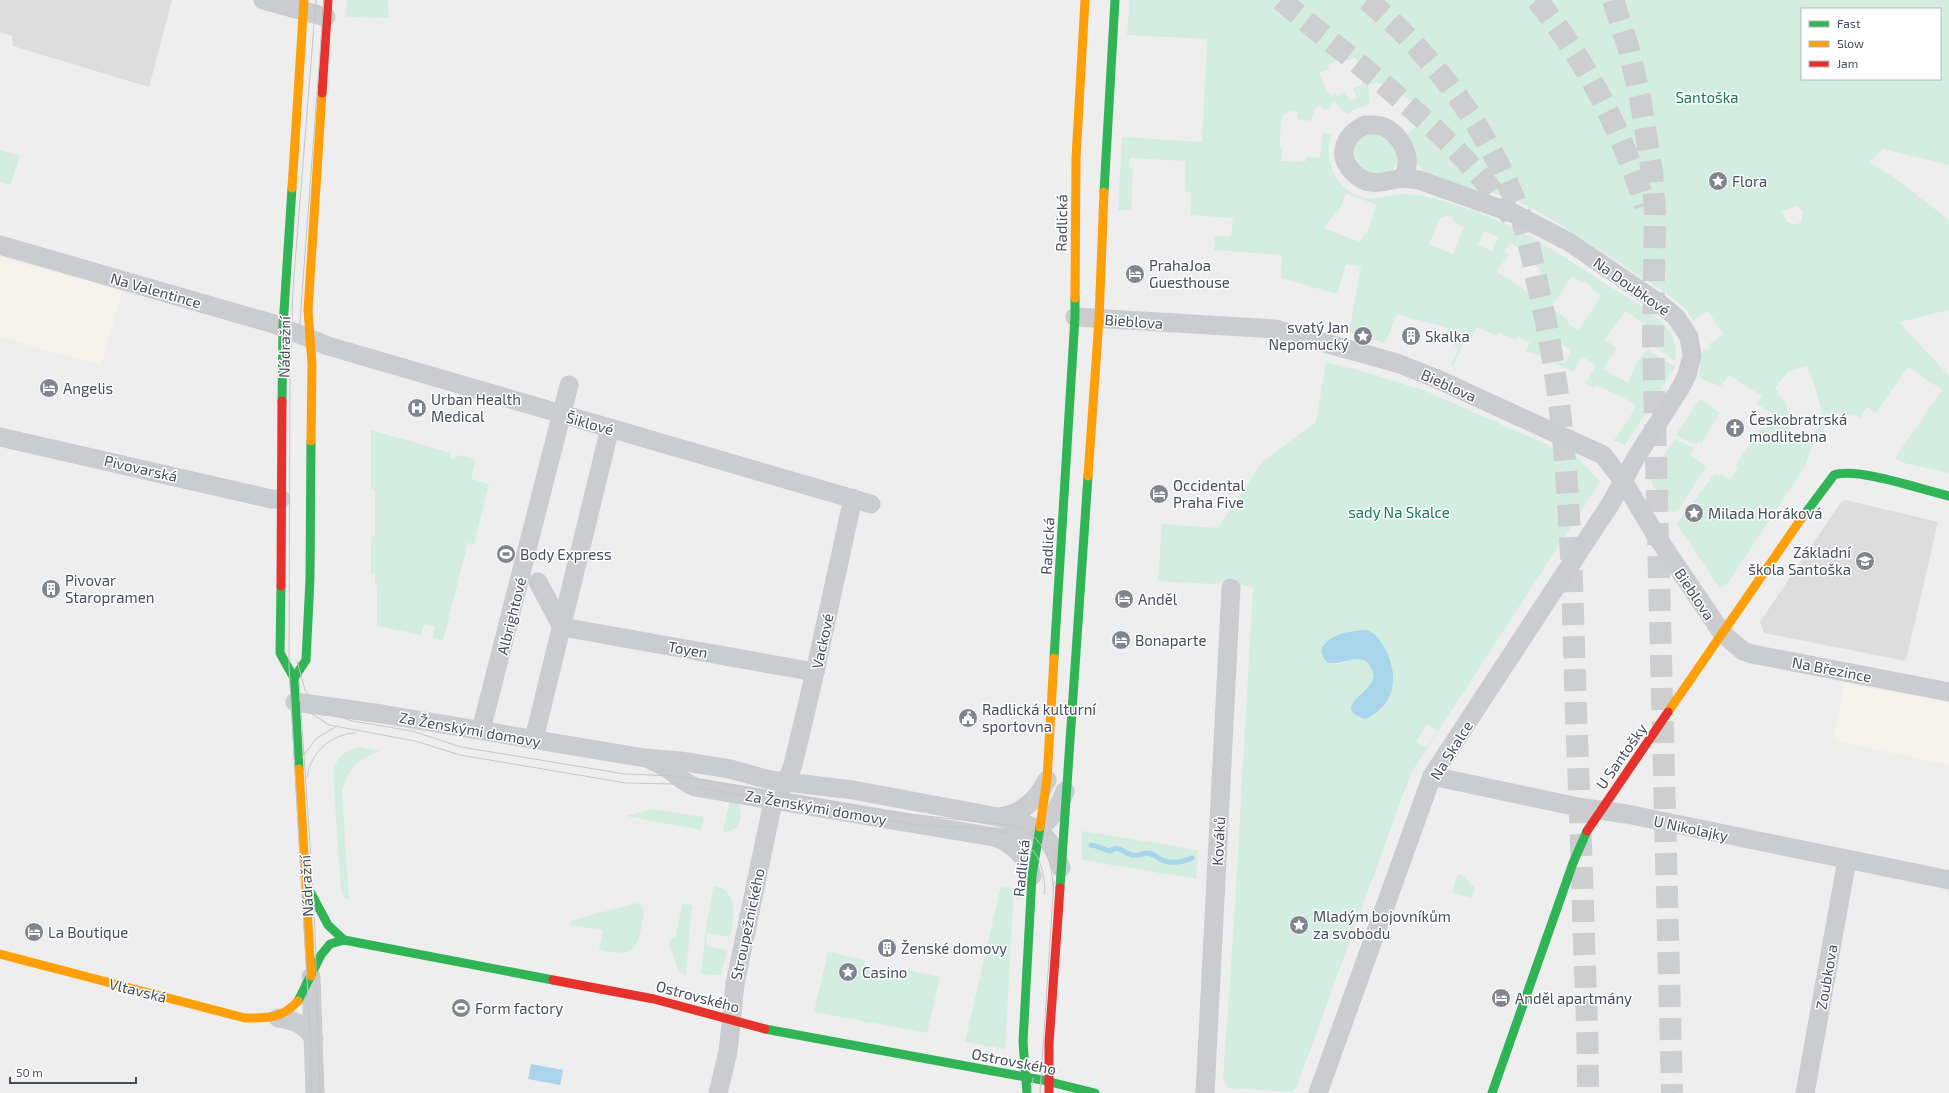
<svg xmlns="http://www.w3.org/2000/svg" width="1949" height="1093" font-family="'Exo 2',sans-serif">
  <style>
    .commercial { fill: #f6f4ea }
    .education { fill: #ddddde }
    .green { fill: #d3ede0; fill-rule: evenodd }
    .water { fill: #a8d5ea }
    .lines { fill: none; stroke-linecap: round; stroke-linejoin: round }
    .stream { stroke: #a8d5ea; stroke-width: 5 }
    .highway-tunnel { stroke: #cdced0; stroke-width: 22; stroke-dasharray: 22 11; stroke-linecap: butt }
    .street { stroke: #cacccf; stroke-width: 19 }
    .fast { stroke: #30b455; stroke-width: 9 }
    .slow { stroke: #ff9f0a; stroke-width: 9 }
    .jam { stroke: #e5322d; stroke-width: 9 }
    .tram { stroke: #c4c6c8; stroke-width: 1 }
    .labels { text-anchor: middle; dominant-baseline: central; stroke-width: 3; stroke-linejoin: round; paint-order: stroke }
    .park-label { font-size: 15px; fill: #197955; stroke: #fff }
    .poi-label { font-size: 15px; fill: #464e5a; stroke: #fff; text-anchor: start }
    .street-label { font-size: 15px; fill: #464e5a; stroke: #fff }
  </style>
  <rect width="100%" height="100%" fill="#efeeee"/>
  <g class="commercial">
    <path d="M 0,257 L 122,291 L 101,365 L 0,337 Z"/>
    <path d="M 1845,683 L 1949,703 L 1949,765 L 1833,740 Z"/>
  </g>
  <g class="education">
    <path d="M 0,0 L 172,0 L 149,87 L 13,46 L 12,36 L 0,32 Z"/>
    <path d="M 1846,500 L 1938,522 L 1906,661 L 1764,633 L 1760,622 L 1841,502 Z"/>
  </g>
  <g class="green">
    <path d="M 347,0 L 388,0 L 389,18 L 346,17 Z"/>
    <path d="M 1130,0 L 1949,0 L 1949,165 L 1883,149 L 1869,162 L 1892,176 L 1949,220 L 1949,310 L 1899,322 L 1949,376 L 1949,473 L 1900,462 L 1895,458 L 1942,390 L 1908,367 L 1876,413 L 1867,407 L 1860,418 C 1853,412 1843,417 1836,412 L 1823,416 L 1824,432 L 1812,446 L 1805,466 L 1726,586 L 1719,587 L 1677,524 L 1715,473 L 1719,476 L 1721,474 L 1730,480 L 1738,468 L 1735,466 L 1761,427 L 1766,429 L 1774,415 L 1757,404 L 1762,396 L 1729,375 L 1721,386 L 1703,380 L 1699,376 L 1703,350 L 1711,348 L 1708,345 L 1723,334 L 1708,311 L 1693,321 L 1686,309 L 1667,294 L 1547,216 L 1511,198 L 1430,177 L 1419,166 L 1414,159 L 1405,136 L 1428,117 L 1414,102 L 1396,92 L 1397,90 C 1390,82 1377,83 1368,85 L 1370,104 L 1353,110 L 1347,114 L 1334,102 L 1326,111 L 1318,105 L 1310,121 L 1297,119 L 1298,112 L 1290,111 L 1281,117 L 1280,148 L 1283,149 L 1281,161 L 1305,162 L 1306,157 L 1320,158 L 1323,133 L 1332,134 C 1324,153 1331,179 1349,191 C 1369,205 1384,195 1405,194 C 1419,194 1432,198 1446,202 C 1505,219 1550,247 1600,280 C 1620,293 1642,306 1661,321 C 1672,334 1678,344 1675,361 L 1650,344 L 1657,332 L 1625,311 L 1605,340 L 1617,348 L 1603,369 L 1628,383 L 1637,362 L 1647,349 L 1675,367 L 1625,445 L 1614,440 L 1627,422 L 1636,406 L 1624,398 L 1596,385 L 1594,388 L 1584,383 L 1589,378 L 1596,365 L 1581,356 L 1574,372 L 1531,352 L 1531,353 L 1526,351 L 1530,343 L 1518,336 L 1516,340 L 1498,332 L 1497,336 L 1477,327 L 1471,339 L 1466,338 L 1453,366 L 1451,365 L 1458,350 C 1456,343 1448,343 1445,336 L 1448,328 L 1397,314 L 1385,343 L 1349,332 L 1361,267 L 1346,264 L 1337,294 L 1281,278 L 1282,255 L 1214,250 L 1215,236 L 1231,236 L 1233,218 L 1190,215 L 1191,193 L 1185,192 L 1186,161 L 1130,158 L 1129,168 L 1133,168 L 1131,210 L 1118,210 L 1122,137 L 1202,142 L 1207,39 L 1127,35 ZM 1802,9 L 1940,9 L 1940,79 L 1802,79 ZM 1345,57 L 1347,61 L 1356,57 L 1366,79 L 1361,82 L 1362,85 L 1353,88 L 1357,98 L 1349,101 L 1345,92 L 1337,96 L 1335,93 L 1330,96 L 1319,73 L 1329,69 L 1328,65 ZM 1346,193 L 1377,205 L 1366,234 L 1364,234 L 1360,242 L 1323,228 L 1340,208 ZM 1798,206 L 1803,212 L 1801,222 L 1795,225 L 1787,222 L 1782,211 ZM 1446,215 L 1451,216 L 1453,219 L 1453,222 L 1464,227 L 1453,254 L 1429,244 L 1441,217 L 1444,218 ZM 1484,231 L 1498,237 L 1492,251 L 1478,245 ZM 1510,243 L 1527,252 L 1533,253 L 1538,258 L 1535,265 L 1540,268 L 1541,273 L 1528,292 L 1501,274 L 1498,274 L 1497,270 L 1509,255 L 1504,251 ZM 1572,276 L 1582,283 L 1584,281 L 1592,287 L 1591,289 L 1601,296 L 1579,330 L 1567,323 L 1568,320 L 1551,308 ZM 1558,342 L 1571,350 L 1565,364 L 1551,357 ZM 1807,366 L 1809,374 L 1811,373 L 1823,416 L 1819,427 L 1805,440 L 1804,445 L 1792,436 L 1786,404 L 1775,388 L 1788,372 Z"/>
    <path d="M 1368,129 L 1393,140 L 1400,166 L 1395,166 L 1392,171 L 1374,177 L 1355,164 L 1351,150 Z"/>
    <path d="M 0,150 L 20,156 L 10,185 L 0,182 Z"/>
    <path d="M 1326,362 L 1371,374 L 1426,391 L 1579,459 L 1600,482 L 1411,773 L 1297,1086 L 1292,1092 L 1228,1088 L 1223,1079 L 1234,922 L 1253,588 L 1231,582 L 1213,584 L 1158,581 L 1162,524 L 1218,528 L 1263,461 L 1316,422 ZM 1379,638 L 1375,715 L 1360,694 L 1372,685 L 1374,675 L 1370,665 L 1363,660 L 1356,658 L 1336,665 L 1327,662 ZM 1427,724 L 1438,730 L 1426,748 L 1416,742 Z"/>
    <path d="M 1700,399 L 1720,413 L 1701,443 L 1698,441 L 1696,445 L 1676,435 Z"/>
    <path d="M 371,430 L 451,453 L 450,458 L 455,460 L 456,455 L 476,460 L 471,479 L 489,484 L 474,544 L 468,543 L 443,640 L 433,638 L 435,626 L 424,624 L 421,635 L 377,626 L 377,585 L 375,584 L 375,574 L 371,574 L 371,537 L 375,536 L 375,490 L 371,489 Z"/>
    <path d="M 1675,439 L 1694,448 L 1690,454 L 1706,467 L 1679,509 L 1671,513 L 1652,484 L 1652,473 Z"/>
    <path d="M 360,747 L 380,751 C 359,758 347,769 342,792 L 349,900 L 345,898 L 341,889 L 333,776 C 334,759 344,750 360,747 Z"/>
    <path d="M 735,799 C 745,811 743,831 724,832 L 723,830 L 730,801 Z"/>
    <path d="M 652,809 L 704,817 L 701,830 L 626,816 Z"/>
    <path d="M 1082,831 L 1198,850 L 1196,879 L 1082,860 Z"/>
    <path d="M 1458,874 L 1464,876 L 1475,888 L 1471,898 L 1452,892 Z"/>
    <path d="M 716,886 C 739,893 734,919 730,937 L 707,933 L 706,946 L 727,950 L 721,975 L 701,974 L 706,928 L 713,889 Z"/>
    <path d="M 1001,886 L 1014,889 L 1005,1049 L 965,1042 Z"/>
    <path d="M 636,903 L 642,905 C 646,910 643,917 642,923 C 637,954 628,956 599,950 L 603,930 L 570,925 L 570,921 Z"/>
    <path d="M 682,904 L 692,905 L 686,975 L 679,972 L 669,944 L 671,939 L 676,936 Z"/>
    <path d="M 828,952 L 865,960 L 864,965 L 901,974 L 902,969 L 940,977 L 927,1033 L 814,1012 Z"/>
  </g>
  <g class="water">
    <path d="M 1367,630 C 1377,634 1380,640 1385,649 C 1400,677 1395,706 1365,719 C 1328,706 1379,691 1373,673 C 1362,638 1327,684 1321,650 C 1329,633 1350,631 1367,630 Z"/>
    <path d="M 531,1064 L 563,1070 L 560,1085 L 528,1079 Z"/>
  </g>
  <g class="lines">
    <path class="stream" d="M 1091,845 C 1100,846 1103,850 1110,851 L 1115,848 C 1122,849 1124,852 1129,854 C 1136,858 1141,853 1148,853 C 1155,854 1158,859 1165,861 C 1175,864 1183,862 1192,858"/>
    <g class="highway-tunnel">
      <path d="M 1281,0 C 1361,69 1451,129 1512,217"/>
      <path d="M 1367,0 C 1435,56 1490,131 1520,214 C 1528,237 1533,263 1538,287 C 1572,426 1571,570 1576,712 C 1579,789 1582,866 1584,943 C 1586,993 1588,1043 1588,1093"/>
      <path d="M 1537,0 C 1587,62 1622,131 1645,206"/>
      <path d="M 1613,0 L 1628,46 L 1640,97 L 1652,172 L 1655,212 L 1653,339 L 1672,1093"/>
    </g>
    <g class="street">
      <path d="M 263,0 L 326,17"/>
      <path d="M 1365,125 C 1372,125 1378,124 1384,127 C 1402,135 1415,162 1402,178 C 1392,180 1381,184 1371,182 C 1366,182 1359,178 1355,174 C 1335,156 1344,135 1365,125 Z"/>
      <path d="M 0,245 L 274,324 L 328,346 L 871,504"/>
      <path d="M 1075,317 L 1275,329 L 1397,363 L 1435,378 L 1603,455 L 1623,481 L 1657,537 L 1722,633 L 1743,651 L 1752,654 L 1949,692"/>
      <path d="M 0,437 L 271,499 L 281,499"/>
      <path d="M 538,582 L 562,627"/>
      <path d="M 562,627 L 815,672"/>
      <path d="M 295,702 L 382,714 L 645,758 L 680,761 L 730,769 L 770,780 L 853,790 L 1014,820 C 1042,828 1053,841 1061,868"/>
      <path d="M 481,730 L 569,385"/>
      <path d="M 534,739 L 610,428"/>
      <path d="M 652,761 C 669,766 679,781 695,787 L 994,837 C 1031,839 1052,827 1065,791"/>
      <path d="M 1432,776 L 1578,807 L 1627,814 L 1949,880"/>
      <path d="M 999,817 C 1021,814 1037,800 1047,780"/>
      <path d="M 995,837 C 1012,843 1028,858 1032,876"/>
      <path d="M 311,977 L 315,1093"/>
      <path d="M 278,1018 C 294,1020 305,1024 314,1039"/>
      <path d="M 718,1093 L 728,1052 L 735,984 L 771,811 L 778,793 L 790,773 L 793,765 L 815,672 L 853,498"/>
      <path d="M 1205,1093 L 1231,588"/>
      <path d="M 1318,1093 L 1432,776 L 1611,503 L 1635,459 L 1681,387 L 1687,375 L 1692,356 L 1689,337 L 1676,317 L 1659,303 L 1569,242 L 1515,214 L 1419,180 L 1402,178"/>
      <path d="M 1805,1093 L 1847,860"/>
    </g>
    <g class="fast">
      <path d="M 1104,192 L 1115,0"/>
      <path d="M 282,401 L 283,327 L 292,188"/>
      <path d="M 1801,519 L 1834,475 C 1857,467 1923,490 1949,496"/>
      <path d="M 281,586 L 280,653 L 294,678 L 299,769"/>
      <path d="M 1054,658 L 1075,317 L 1075,298"/>
      <path d="M 294,678 L 306,660 L 310,579 L 311,441"/>
      <path d="M 1060,888 L 1088,476"/>
      <path d="M 311,893 L 328,925 L 344,940"/>
      <path d="M 298,1001 L 321,955 L 330,944 L 344,940 L 553,980"/>
      <path d="M 765,1029 L 1042,1080 L 1095,1093"/>
      <path d="M 1027,1093 L 1023,1042 L 1032,876 L 1040,827"/>
      <path d="M 1492,1093 L 1573,863 L 1587,831"/>
    </g>
    <g class="slow">
      <path d="M 292,188 L 304,0"/>
      <path d="M 1075,298 L 1076,158 L 1085,0"/>
      <path d="M 311,441 L 312,364 L 308,310 L 322,93"/>
      <path d="M 1088,476 L 1099,319 L 1104,192"/>
      <path d="M 1668,712 L 1801,519"/>
      <path d="M 299,769 L 311,976"/>
      <path d="M 1040,827 L 1047,779 L 1054,658"/>
      <path d="M 0,954 L 245,1018 C 269,1018 281,1019 298,1001"/>
    </g>
    <g class="jam">
      <path d="M 322,93 L 328,0"/>
      <path d="M 281,586 L 282,401"/>
      <path d="M 1587,831 L 1668,712"/>
      <path d="M 553,980 L 654,999 L 765,1029"/>
      <path d="M 1049,1093 L 1049,1043 L 1060,888"/>
    </g>
    <g class="tram">
      <path d="M 299,334 L 324,0"/>
      <path d="M 297,661 L 305,690 L 312,700 L 325,712 L 352,721 L 412,731 L 461,747 L 625,774 L 677,776 L 891,812 L 1016,826 C 1043,837 1052,859 1053,886"/>
      <path d="M 299,682 L 314,903 L 320,1093"/>
      <path d="M 299,699 L 312,714 L 329,725 L 415,741 L 460,755 L 626,783 L 673,784"/>
      <path d="M 302,757 L 317,738 L 337,726"/>
      <path d="M 307,777 C 311,752 330,734 356,733"/>
      <path d="M 695,787 C 770,800 844,814 919,825 C 947,828 998,825 1020,839 C 1041,852 1044,872 1045,894"/>
      <path d="M 1054,867 L 1055,851"/>
      <path d="M 311,1093 L 311,1049 L 289,666 L 290,376 L 293,289 L 316,0"/>
      <path d="M 1031,1093 L 1033,1078"/>
      <path d="M 1040,1093 L 1054,881"/>
    </g>
  </g>
  <defs>
    <symbol id="sight-disc" viewBox="-11 -11 22 22"><circle r="9.5" fill="#81868e" stroke="#fff"/><path d="M0-6L1.8-2.2L6-1.7L2.9 1.2L3.7 5.4L0 3.3L-3.7 5.4L-2.9 1.2L-6-1.7L-1.8-2.2Z" fill="#fff"/></symbol>
    <symbol id="hotel-disc" viewBox="-11 -11 22 22"><circle r="9.5" fill="#81868e" stroke="#fff"/><path d="M-6-4.5h1.5V1H6V5H4.5V3h-9V5H-6ZM-4 0a1.8 1.8 0 1 1 3.6 0ZM.5 0V-2.5h3Q6-2.5 6 0Z" fill="#fff"/></symbol>
    <symbol id="building-disc" viewBox="-11 -11 22 22"><circle r="9.5" fill="#81868e" stroke="#fff"/><path d="M-4-6H4V6H1V3H-1V6H-4ZM-2.5-4.3h1.7v1.8h-1.7ZM.8-4.3h1.7v1.8H.8ZM-2.5-1h1.7V.8h-1.7ZM.8-1h1.7V.8H.8Z" fill="#fff"/></symbol>
    <symbol id="hospital-disc" viewBox="-11 -11 22 22"><circle r="9.5" fill="#81868e" stroke="#fff"/><path d="M-5-5h3v3.5h4V-5h3V5h-3V1.5h-4V5h-3Z" fill="#fff"/></symbol>
    <symbol id="church-disc" viewBox="-11 -11 22 22"><circle r="9.5" fill="#81868e" stroke="#fff"/><path d="M-1.2-6h2.4v3.5h3.3v2.4h-3.3V6h-2.4V-.1h-3.3v-2.4h3.3Z" fill="#fff"/></symbol>
    <symbol id="stadium-disc" viewBox="-11 -11 22 22"><circle r="9.5" fill="#81868e" stroke="#fff"/><path d="M0-5a6.5 5 0 1 0 0 10a6.5 5 0 1 0 0-10ZM-3.5-1.8h7v3.6h-7Z" fill="#fff"/></symbol>
    <symbol id="school-disc" viewBox="-11 -11 22 22"><circle r="9.5" fill="#81868e" stroke="#fff"/><path d="M0-5L7-2L0 1L-7-2ZM-4 1L0 2.5L4 1V4Q0 6-4 4Z" fill="#fff"/></symbol>
    <symbol id="civic-disc" viewBox="-11 -11 22 22"><circle r="9.5" fill="#81868e" stroke="#fff"/><path d="M-.6-6.5H3V-4.5H.6V-3L4-1V1h2V6H-6V1h2V-1L-.6-3ZM-1.2 2.5V6h2.4V2.5Z" fill="#fff"/></symbol>
  </defs>
  <g fill-rule="evenodd">
    <use href="#sight-disc" x="1707" y="170" width="22" height="22"/>
    <use href="#hotel-disc" x="1124" y="263" width="22" height="22"/>
    <use href="#sight-disc" x="1352" y="325" width="22" height="22"/>
    <use href="#building-disc" x="1400" y="325" width="22" height="22"/>
    <use href="#hotel-disc" x="38" y="377" width="22" height="22"/>
    <use href="#hospital-disc" x="406" y="397" width="22" height="22"/>
    <use href="#church-disc" x="1724" y="417" width="22" height="22"/>
    <use href="#hotel-disc" x="1148" y="483" width="22" height="22"/>
    <use href="#sight-disc" x="1683" y="502" width="22" height="22"/>
    <use href="#stadium-disc" x="495" y="543" width="22" height="22"/>
    <use href="#school-disc" x="1854" y="550" width="22" height="22"/>
    <use href="#building-disc" x="40" y="578" width="22" height="22"/>
    <use href="#hotel-disc" x="1113" y="588" width="22" height="22"/>
    <use href="#hotel-disc" x="1110" y="629" width="22" height="22"/>
    <use href="#civic-disc" x="957" y="707" width="22" height="22"/>
    <use href="#sight-disc" x="1288" y="914" width="22" height="22"/>
    <use href="#hotel-disc" x="23" y="921" width="22" height="22"/>
    <use href="#building-disc" x="876" y="937" width="22" height="22"/>
    <use href="#sight-disc" x="837" y="961" width="22" height="22"/>
    <use href="#hotel-disc" x="1490" y="987" width="22" height="22"/>
    <use href="#stadium-disc" x="450" y="997" width="22" height="22"/>
  </g>
  <g class="labels">
    <g class="park-label">
      <text x="1707" y="97">Santoška</text>
      <text x="1399" y="512">sady Na Skalce</text>
    </g>
    <g class="poi-label">
      <text x="1732" y="181">Flora</text>
      <text x="1149" y="265">PrahaJoa<tspan x="1149" dy="17">Guesthouse</tspan></text>
      <text x="1349" y="327" text-anchor="end">svatý Jan<tspan x="1349" dy="17">Nepomucký</tspan></text>
      <text x="1425" y="336">Skalka</text>
      <text x="63" y="388">Angelis</text>
      <text x="431" y="399">Urban Health<tspan x="431" dy="17">Medical</tspan></text>
      <text x="1749" y="419">Českobratrská<tspan x="1749" dy="17">modlitebna</tspan></text>
      <text x="1173" y="485">Occidental<tspan x="1173" dy="17">Praha Five</tspan></text>
      <text x="1708" y="513">Milada Horáková</text>
      <text x="1851" y="552" text-anchor="end">Základní<tspan x="1851" dy="17">škola Santoška</tspan></text>
      <text x="520" y="554">Body Express</text>
      <text x="65" y="580">Pivovar<tspan x="65" dy="17">Staropramen</tspan></text>
      <text x="1138" y="599">Anděl</text>
      <text x="1135" y="640">Bonaparte</text>
      <text x="982" y="709">Radlická kulturní<tspan x="982" dy="17">sportovna</tspan></text>
      <text x="1313" y="916">Mladým bojovníkům<tspan x="1313" dy="17">za svobodu</tspan></text>
      <text x="48" y="932">La Boutique</text>
      <text x="901" y="948">Ženské domovy</text>
      <text x="862" y="972">Casino</text>
      <text x="1515" y="998">Anděl apartmány</text>
      <text x="475" y="1008">Form factory</text>
    </g>
    <g class="street-label">
      <text transform="translate(1061 223) rotate(-89)">Radlická</text>
      <text transform="translate(1632 286) rotate(35)">Na Doubkové</text>
      <text transform="translate(156 290) rotate(16)">Na Valentince</text>
      <text transform="translate(1134 321) rotate(4)">Bieblova</text>
      <text transform="translate(284 347) rotate(-89)">Nádražní</text>
      <text transform="translate(1449 385) rotate(24)">Bieblova</text>
      <text transform="translate(590 423) rotate(16)">Šiklové</text>
      <text transform="translate(141 468) rotate(13)">Pivovarská</text>
      <text transform="translate(1047 546) rotate(-87)">Radlická</text>
      <text transform="translate(1695 594) rotate(56)">Bieblova</text>
      <text transform="translate(511 616) rotate(-76)">Albrightové</text>
      <text transform="translate(822 641) rotate(-78)">Vackové</text>
      <text transform="translate(688 649) rotate(10)">Toyen</text>
      <text transform="translate(1832 669) rotate(11)">Na Březince</text>
      <text transform="translate(470 729) rotate(10)">Za Ženskými domovy</text>
      <text transform="translate(1451 750) rotate(-58)">Na Skalce</text>
      <text transform="translate(1621 756) rotate(-55)">U Santošky</text>
      <text transform="translate(816 807) rotate(10)">Za Ženskými domovy</text>
      <text transform="translate(1691 828) rotate(12)">U Nikolajky</text>
      <text transform="translate(1218 841) rotate(-87)">Kováků</text>
      <text transform="translate(1021 868) rotate(-84)">Radlická</text>
      <text transform="translate(306 886) rotate(-93)">Nádražní</text>
      <text transform="translate(747 924) rotate(-78)">Stroupežnického</text>
      <text transform="translate(1826 977) rotate(-80)">Zoubkova</text>
      <text transform="translate(138 990) rotate(14)">Vltavská</text>
      <text transform="translate(698 996) rotate(15)">Ostrovského</text>
      <text transform="translate(1014 1061) rotate(11)">Ostrovského</text>
    </g>
  </g>
  <rect x="1801" y="8" width="140" height="72" fill="#ffffff" stroke="#b5b8bd"/>
  <rect x="1809" y="21" width="20" height="6" fill="#30b455" stroke="#b5b8bd"/>
  <text x="1837" y="28" font-size="12" fill="#464e5a">Fast</text>
  <rect x="1809" y="41" width="20" height="6" fill="#ff9f0a" stroke="#b5b8bd"/>
  <text x="1837" y="48" font-size="12" fill="#464e5a">Slow</text>
  <rect x="1809" y="61" width="20" height="6" fill="#e5322d" stroke="#b5b8bd"/>
  <text x="1837" y="68" font-size="12" fill="#464e5a">Jam</text>
  <path d="M10 1077v6h126v-6" fill="none" stroke="#464e5a" stroke-width="2"/>
  <text x="16" y="1077" font-size="12" fill="#464e5a" stroke="#ffffff" stroke-width="3" paint-order="stroke">50 m</text>
</svg>
